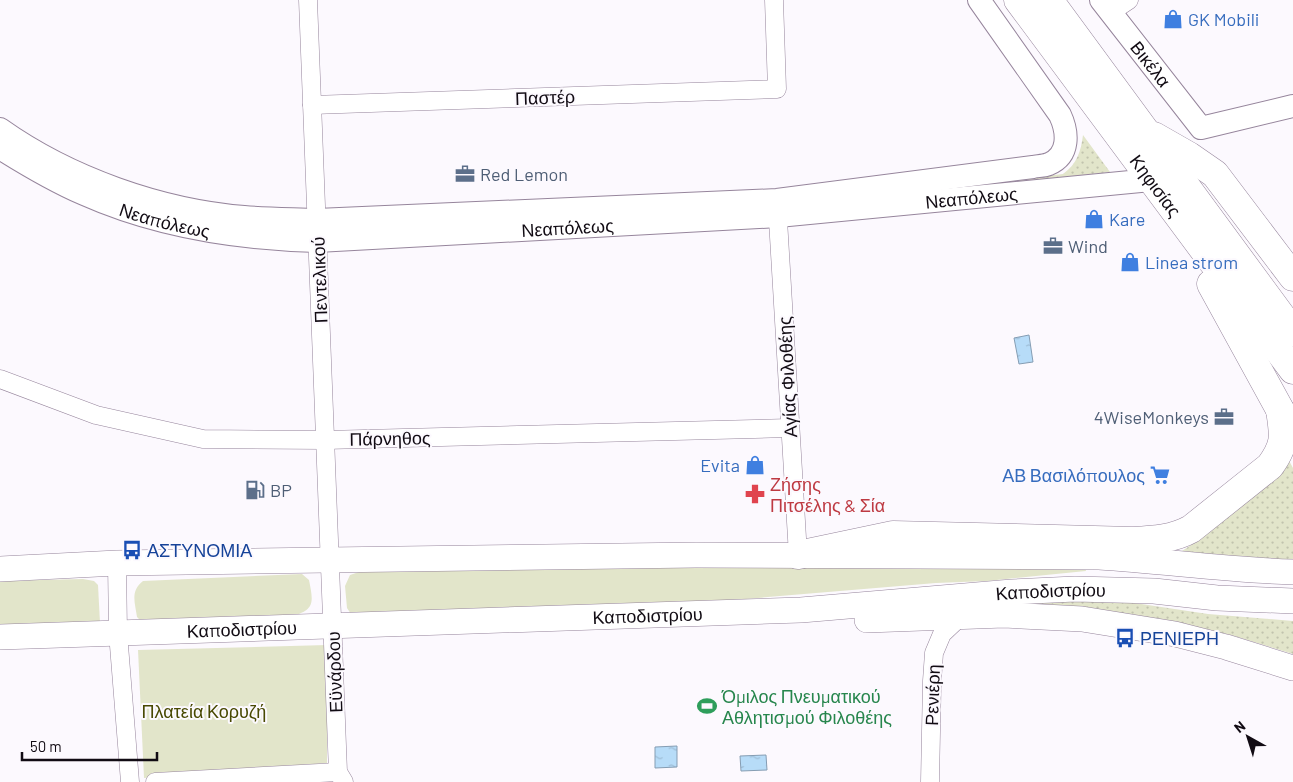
<svg xmlns="http://www.w3.org/2000/svg" width="1293" height="782" font-family="Barlow,sans-serif">
  <style>
    .grass { fill: url(#grass-dots) }
    .green { fill: #e2e5ca }
    .water { fill: url(#water-ripples); stroke: #859db3 }
    .lines { fill: none; stroke-linecap: round; stroke-linejoin: round }
    .minor-casing { stroke: #96859c; stroke-width: 19 }
    .tertiary-casing { stroke: #96859c; stroke-width: 24 }
    .secondary-casing { stroke: #96859c; stroke-width: 26 }
    .primary-casing { stroke: #96859c; stroke-width: 29 }
    .minor { stroke: #fff; stroke-width: 18 }
    .tertiary { stroke: #fff; stroke-width: 22 }
    .secondary { stroke: #fff; stroke-width: 25 }
    .primary { stroke: #fff; stroke-width: 28 }
    .labels { text-anchor: middle; dominant-baseline: central; stroke-width: 4; stroke-linejoin: round; paint-order: stroke }
    .shop-label { font-size: 18px; fill: #366cbe; stroke: #fcf9fe; text-anchor: start }
    .street-label { font-size: 18px; fill: #110b13; stroke: #fcf9fe }
    .service-label { font-size: 18px; fill: #4e5e75; stroke: #fcf9fe; text-anchor: start }
    .health-label { font-size: 18px; fill: #be3a42; stroke: #fcf9fe; text-anchor: start }
    .transit-label { font-size: 18px; fill: #164399; stroke: #fcf9fe; text-anchor: start }
    .leisure-label { font-size: 18px; fill: #27864d; stroke: #fcf9fe; text-anchor: start }
    .park-label { font-size: 18px; fill: #484902; stroke: #fcf9fe }
  </style>
  <defs>
    <pattern id="grass-dots" width="8" height="8" patternUnits="userSpaceOnUse" patternTransform="scale(1.25)"><rect width="8" height="8" fill="#e2e5ca"/><path d="M2 2h.1M6 6h.1" fill="none" stroke="#c1c3ad" stroke-width="1.8" stroke-linecap="round"/></pattern>
    <pattern id="water-ripples" width="26" height="14" patternUnits="userSpaceOnUse" patternTransform="scale(1.25)"><rect width="26" height="14" fill="#b7dcf8"/><path d="M2 4q2-2 4 0t4 0M15 11q2-2 4 0t4 0" fill="none" stroke="#9cbbd4"/></pattern>
  </defs>
  <rect width="100%" height="100%" fill="#fcf9fe"/>
  <g class="grass">
    <path d="M 1083,135 L 1110,172 L 800,208 L 800,204 L 1063,174 C 1077,164 1081,151 1083,135 Z"/>
    <path d="M 1287,457 L 1293,468 L 1293,566 L 1179,553 L 1191,545 Z"/>
    <path d="M 1050,601 L 1128,602 L 1208,614 L 1293,621 L 1293,654 L 1234,636 L 1181,623 L 1007,604 Z"/>
  </g>
  <g class="green">
    <path d="M 682,564 L 1085,567 L 1086,571 L 987,581 L 936,583 L 661,606 L 351,614 L 347,608 L 345,586 L 350,575 L 362,571 Z"/>
    <path d="M 302,574 L 309,580 C 313,601 316,610 292,616 L 140,620 L 137,617 C 135,603 130,591 143,581 Z"/>
    <path d="M 83,579 L 94,581 L 98,585 L 100,623 L 0,630 L 0,581 Z"/>
    <path d="M 327,645 L 327,763 L 144,778 L 138,650 Z"/>
  </g>
  <g class="water">
    <path d="M 1029,335 L 1033,362 L 1019,364 L 1014,338 Z"/>
    <path d="M 677,746 L 677,767 L 655,768 L 655,747 Z"/>
    <path d="M 766,755 L 767,770 L 741,771 L 740,756 Z"/>
  </g>
  <g class="lines">
    <defs>
      <g id="minor">
        <path d="M 308,0 L 338,772 L 344,782"/>
        <path d="M 1111,12 L 1129,0"/>
        <path d="M 312,105 L 777,89 L 774,0"/>
        <path d="M 777,203 L 798,555"/>
        <path d="M 0,379 L 96,415 L 203,439 L 325,440 L 789,428"/>
        <path d="M 117,563 L 118,633 L 130,782"/>
        <path d="M 155,782 L 338,772"/>
        <path d="M 930,782 L 932,681 L 934,653 L 942,634 L 960,617"/>
      </g>
      <g id="tertiary">
        <path id="s1" d="M 1101,0 L 1201,128 L 1293,106"/>
        <path d="M 0,129 C 69,178 160,210 244,217 C 268,219 293,219 317,220 L 777,200 L 1033,167 C 1038,166 1044,166 1049,164 C 1070,155 1068,132 1060,115 L 979,0"/>
        <path id="s2" d="M 0,148 C 27,165 54,181 84,194 C 158,227 237,239 317,241 L 778,216 L 1151,180"/>
      </g>
      <g id="secondary">
        <path d="M 0,569 L 117,563 L 696,555 L 1099,557 C 1164,561 1228,570 1293,572"/>
        <path d="M 867,620 L 1004,615 L 1082,619 L 1175,634 L 1226,647 L 1293,668"/>
        <path id="s3" d="M 0,637 L 801,610 L 1012,592 L 1075,589 L 1154,591 L 1217,598 L 1293,601"/>
      </g>
      <g id="primary">
        <path id="s4" d="M 1018,0 L 1293,370"/>
        <path d="M 1049,0 L 1293,332"/>
        <path d="M 1154,136 L 1189,156 L 1215,174 L 1293,277"/>
        <path d="M 1211,284 L 1289,426"/>
        <path d="M 798,555 L 893,535 L 1133,541 C 1154,540 1173,539 1191,529 L 1270,466 C 1286,444 1284,436 1280,410"/>
      </g>
    </defs>
    <use href="#minor" class="minor-casing"/>
    <use href="#tertiary" class="tertiary-casing"/>
    <use href="#secondary" class="secondary-casing"/>
    <use href="#primary" class="primary-casing"/>
    <use href="#minor" class="minor"/>
    <use href="#tertiary" class="tertiary"/>
    <use href="#secondary" class="secondary"/>
    <use href="#primary" class="primary"/>
  </g>
  <defs>
    <symbol id="shop-bare" viewBox="-9 -9 18 18"><path d="M-5-2.5h2.3a2.7 3.5 0 0 1 5.4 0H5L5.5 6h-11ZM-1.5-2.5h3a1.5 2.3 0 0 0-3 0Z" fill="#3f7fe0" stroke="#fcf9fe" stroke-width="2.5" paint-order="stroke"/></symbol>
    <symbol id="office-bare" viewBox="-9 -9 18 18"><path d="M-6-3h4V-5.5h4V-3h4V5H-6ZM-1-4.5V-3h2v-1.5ZM-6 0V1H6V0Z" fill="#5c6f8a" stroke="#fcf9fe" stroke-width="2.5" paint-order="stroke"/></symbol>
    <symbol id="supermarket-bare" viewBox="-9 -9 18 18"><path d="M-6-5.5h2.5l.6 2H6L4.5 2H-2.5L-4.4-4H-6ZM-1.5 3.2a1.3 1.3 0 1 0 .1 0ZM3 3.2a1.3 1.3 0 1 0 .1 0Z" fill="#3f7fe0" stroke="#fcf9fe" stroke-width="2.5" paint-order="stroke"/></symbol>
    <symbol id="fuel-bare" viewBox="-9 -9 18 18"><path d="M-5.5-6h7V0h2V4h1.3V-2.5L3-4.5l.8-.8L6-3V5H2.5V1h-1V6h-7ZM-4.2-4.7v3.2H.2V-4.7Z" fill="#5c6f8a" stroke="#fcf9fe" stroke-width="2.5" paint-order="stroke"/></symbol>
    <symbol id="pharmacy-bare" viewBox="-9 -9 18 18"><path d="M-2-6h4v4h4v4h-4v4h-4v-4h-4v-4h4Z" fill="#e0444e" stroke="#fcf9fe" stroke-width="2.5" paint-order="stroke"/></symbol>
    <symbol id="bus-bare" viewBox="-9 -9 18 18"><path d="M-5-6H5V4H4V6H2V4H-2V6H-4V4H-5ZM-3.5-4V0h7V-4ZM-3.5 1.2v1.5H-2V1.2ZM2 1.2v1.5H3.5V1.2Z" fill="#1a4fb4" stroke="#fcf9fe" stroke-width="2.5" paint-order="stroke"/></symbol>
    <symbol id="stadium-bare" viewBox="-9 -9 18 18"><path d="M0-5a6.5 5 0 1 0 0 10a6.5 5 0 1 0 0-10ZM-3.5-1.8h7v3.6h-7Z" fill="#2e9e5b" stroke="#fcf9fe" stroke-width="2.5" paint-order="stroke"/></symbol>
  </defs>
  <g fill-rule="evenodd">
    <use href="#shop-bare" x="1159" y="5" width="28" height="28"/>
    <use href="#office-bare" x="451" y="160" width="28" height="28"/>
    <use href="#shop-bare" x="1080" y="205" width="28" height="28"/>
    <use href="#office-bare" x="1039" y="232" width="28" height="28"/>
    <use href="#shop-bare" x="1116" y="248" width="28" height="28"/>
    <use href="#office-bare" x="1210" y="403" width="28" height="28"/>
    <use href="#shop-bare" x="741" y="451" width="28" height="28"/>
    <use href="#supermarket-bare" x="1146" y="461" width="28" height="28"/>
    <use href="#fuel-bare" x="241" y="476" width="28" height="28"/>
    <use href="#pharmacy-bare" x="741" y="480" width="28" height="28"/>
    <use href="#bus-bare" x="118" y="536" width="28" height="28"/>
    <use href="#bus-bare" x="1111" y="624" width="28" height="28"/>
    <use href="#stadium-bare" x="693" y="692" width="28" height="28"/>
  </g>
  <g class="labels">
    <g class="shop-label">
      <text x="1188" y="19">GK Mobili</text>
      <text x="1109" y="219">Kare</text>
      <text x="1145" y="262">Linea strom</text>
      <text x="740" y="465" text-anchor="end">Evita</text>
      <text x="1145" y="475" text-anchor="end">ΑΒ Βασιλόπουλος</text>
    </g>
    <g class="street-label">
      <text stroke="none"><textPath href="#s1" startOffset="81">Βικέλα</textPath></text>
      <text transform="translate(545 97) rotate(-2)">Παστέρ</text>
      <text stroke="none"><textPath href="#s4" startOffset="231">Κηφισίας</textPath></text>
      <text stroke="none"><textPath href="#s2" startOffset="991">Νεαπόλεως</textPath></text>
      <text stroke="none"><textPath href="#s2" startOffset="181">Νεαπόλεως</textPath></text>
      <text stroke="none"><textPath href="#s2" startOffset="586">Νεαπόλεως</textPath></text>
      <text transform="translate(319 280) rotate(-92)">Πεντελικού</text>
      <text transform="translate(787 377) rotate(-93)">Αγίας Φιλοθέης</text>
      <text transform="translate(390 438) rotate(-1)">Πάρνηθος</text>
      <text stroke="none"><textPath href="#s3" startOffset="1052">Καποδιστρίου</textPath></text>
      <text stroke="none"><textPath href="#s3" startOffset="648">Καποδιστρίου</textPath></text>
      <text stroke="none"><textPath href="#s3" startOffset="242">Καποδιστρίου</textPath></text>
      <text transform="translate(334 672) rotate(-92)">Εϋνάρδου</text>
      <text transform="translate(932 695) rotate(-88)">Ρενιέρη</text>
    </g>
    <g class="service-label">
      <text x="480" y="174">Red Lemon</text>
      <text x="1068" y="246">Wind</text>
      <text x="1209" y="417" text-anchor="end">4WiseMonkeys</text>
      <text x="270" y="490">BP</text>
    </g>
    <g class="health-label">
      <text x="770" y="484">Ζήσης<tspan x="770" dy="21">Πιτσέλης &amp; Σία</tspan></text>
    </g>
    <g class="transit-label">
      <text x="147" y="550">ΑΣΤΥΝΟΜΙΑ</text>
      <text x="1140" y="638">ΡΕΝΙΕΡΗ</text>
    </g>
    <g class="leisure-label">
      <text x="722" y="696">Όμιλος Πνευματικού<tspan x="722" dy="21">Αθλητισμού Φιλοθέης</tspan></text>
    </g>
    <g class="park-label">
      <text x="204" y="711">Πλατεία Κορυζή</text>
    </g>
  </g>
  <g transform="translate(1248 737) rotate(321)" stroke="#fcf9fe" stroke-width="4" paint-order="stroke">
  <path d="M0-4L9 19L0 12L-9 19Z" fill="#110b13"/>
  <text y="-8" font-size="14" font-weight="bold" text-anchor="middle" fill="#110b13">N</text>
  </g>
  <path d="M22 752v8h135v-8" fill="none" stroke="#110b13" stroke-width="2.5"/>
  <text x="30" y="752" font-size="15" fill="#110b13" stroke="#fcf9fe" stroke-width="4" paint-order="stroke">50 m</text>
</svg>
